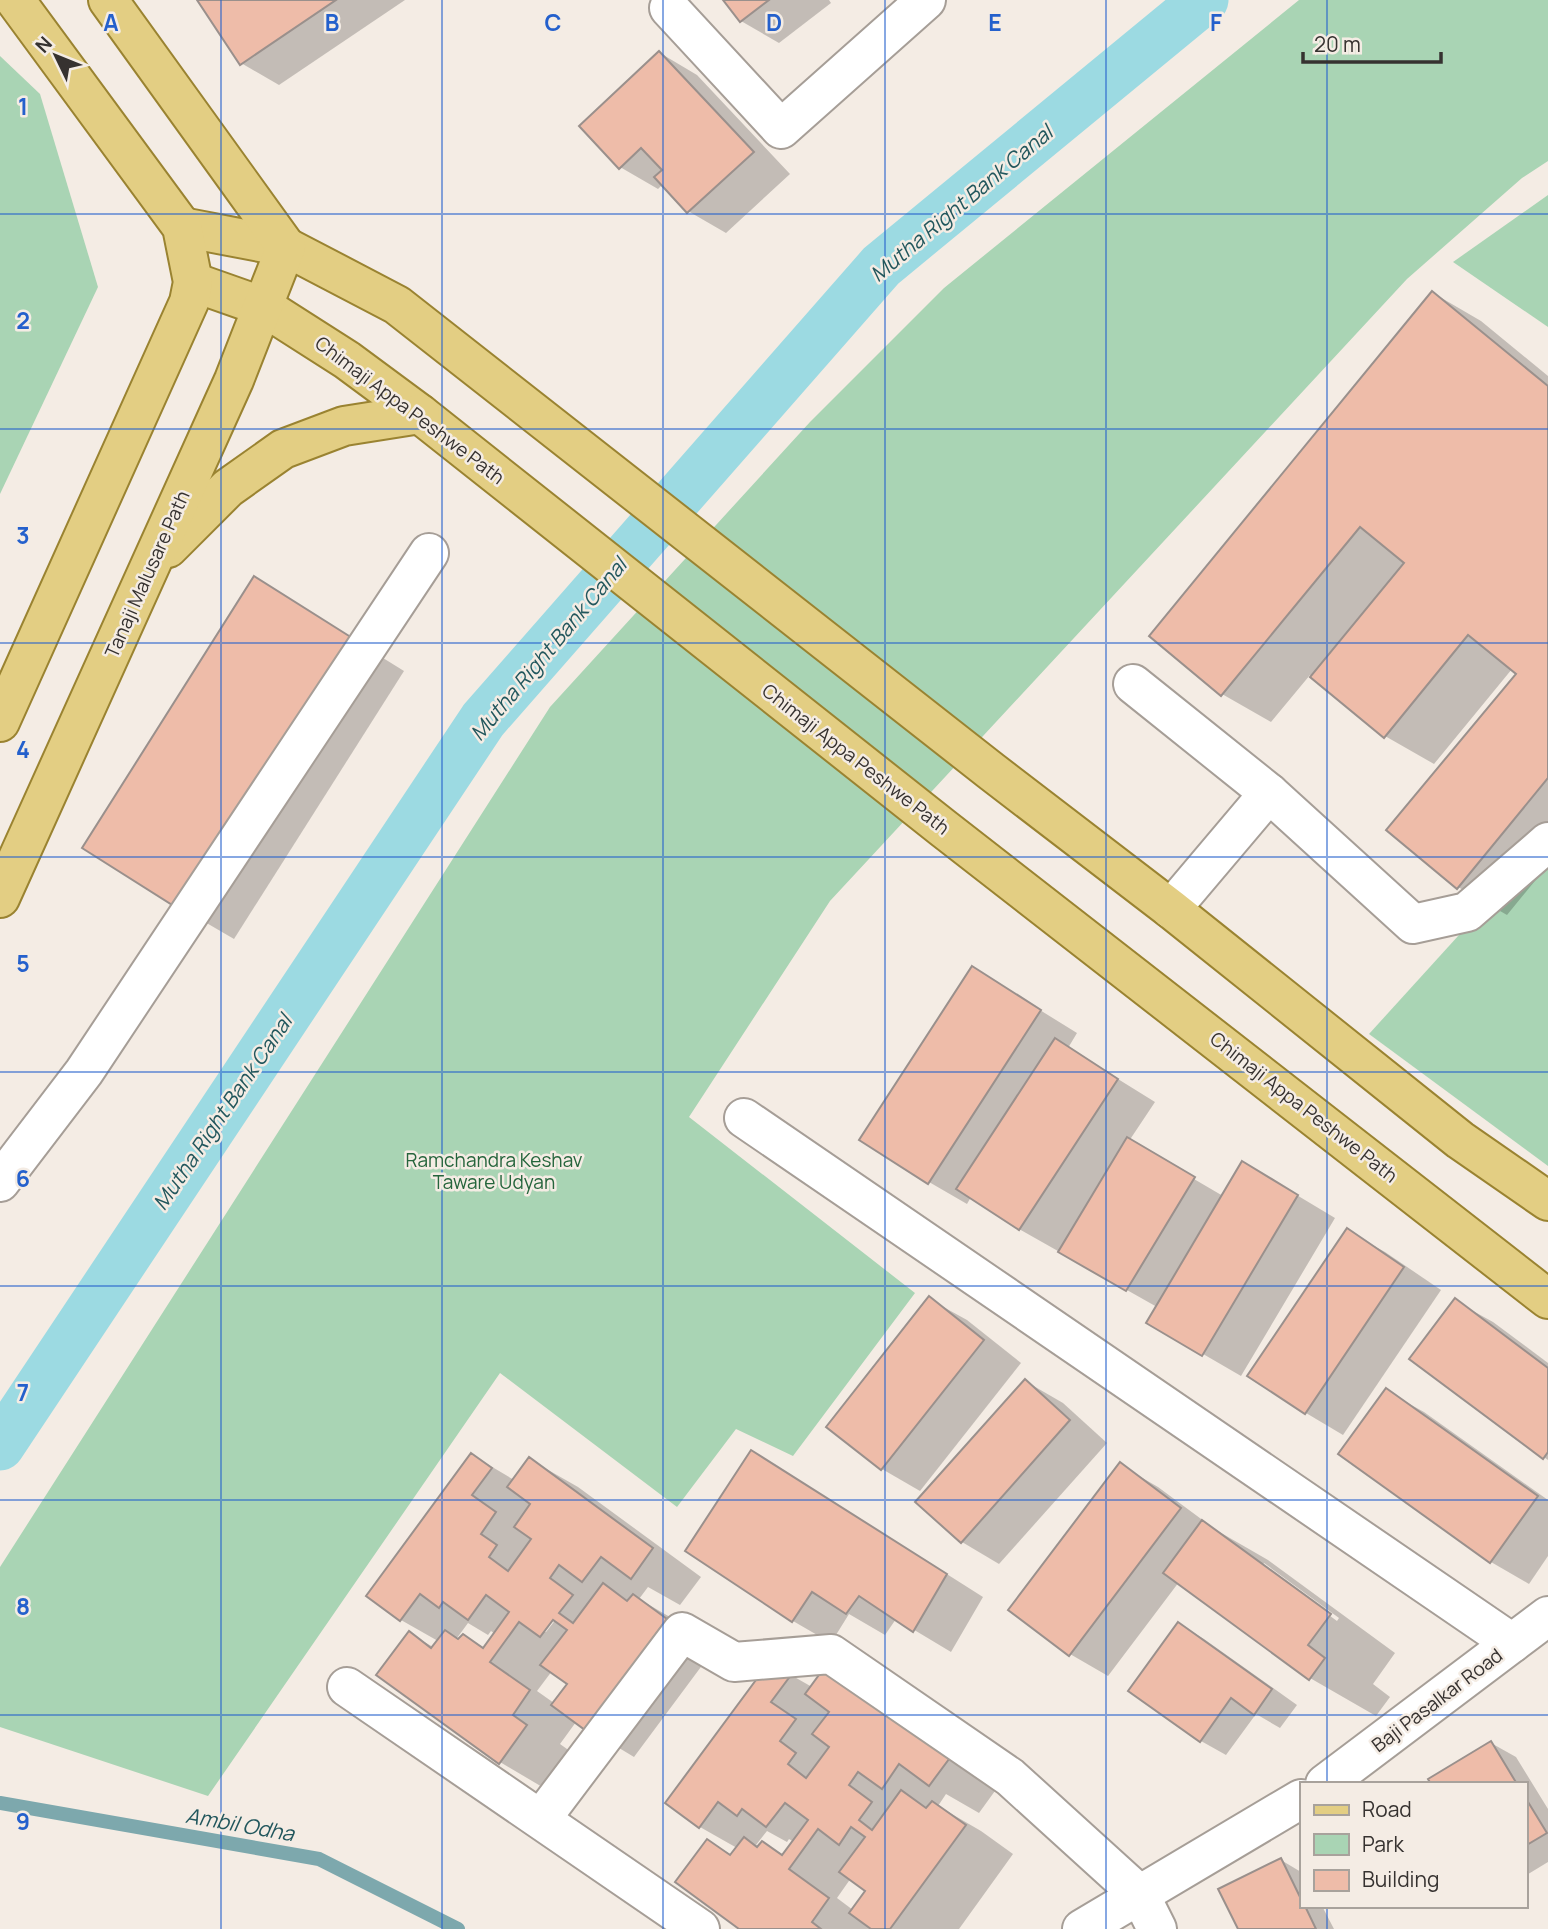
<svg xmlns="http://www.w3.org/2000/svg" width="1548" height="1929" font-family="Manrope,sans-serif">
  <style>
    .green { fill: #a9d4b4 }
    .shadow { fill: #0003; fill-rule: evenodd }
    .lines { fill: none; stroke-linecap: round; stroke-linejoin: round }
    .stream { stroke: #7da8ad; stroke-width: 14 }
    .canal { stroke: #9cdae2; stroke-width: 49 }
    .building { fill: #eebca9; stroke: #9a908c; stroke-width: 2 }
    .minor-casing { stroke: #a69e97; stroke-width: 42 }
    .major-casing { stroke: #9a8331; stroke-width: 42 }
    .minor { stroke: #fff; stroke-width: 38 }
    .major { stroke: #e3ce83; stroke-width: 38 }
    .grid { fill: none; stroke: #2460cc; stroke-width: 2; stroke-opacity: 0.55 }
    .labels { text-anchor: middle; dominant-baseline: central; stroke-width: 5; stroke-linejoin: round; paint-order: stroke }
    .street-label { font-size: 19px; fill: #363230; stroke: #f4ece4 }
    .park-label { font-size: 19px; fill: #25653c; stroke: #f4ece4 }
    .water-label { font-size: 21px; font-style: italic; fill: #22575d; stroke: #f4ece4 }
    .grid-label { font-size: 23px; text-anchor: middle; font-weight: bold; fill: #2460cc; stroke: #f4ece4; stroke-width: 5; stroke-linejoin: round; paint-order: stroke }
  </style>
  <rect width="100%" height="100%" fill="#f4ece4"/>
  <g class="green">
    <path d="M 1299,0 L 1548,0 L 1548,161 L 1522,178 L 1407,279 L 830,901 L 689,1117 L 915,1293 L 793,1456 L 736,1429 L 677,1507 L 500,1373 L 208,1796 L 0,1727 L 0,1567 L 550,707 L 810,422 L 944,288 Z"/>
    <path d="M 0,56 L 40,94 L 98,287 L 0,494 Z"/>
    <path d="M 1548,195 L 1548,327 L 1453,262 Z"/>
    <path d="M 1548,837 L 1548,1166 L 1369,1034 Z"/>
  </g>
  <g class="shadow">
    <path d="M 199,0 L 405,0 L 279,85 L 241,63 Z"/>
    <path d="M 725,0 L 829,0 L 831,3 L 779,43 L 741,21 Z"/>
    <path d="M 660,53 L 697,75 L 790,174 L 726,233 L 688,211 L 663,184 L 658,189 L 620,167 Z"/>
    <path d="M 1433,293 L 1481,321 L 1548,376 L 1548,865 L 1507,915 L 1458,887 L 1518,674 L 1512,669 L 1434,764 L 1385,736 L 1310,675 L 1271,722 L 1222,694 Z"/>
    <path d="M 254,578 L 404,671 L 234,939 L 186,911 Z"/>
    <path d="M 972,968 L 1077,1033 L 1068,1048 L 1155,1102 L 1129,1141 L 1223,1196 L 1280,1185 L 1335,1218 L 1241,1376 L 1148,1322 L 1157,1307 L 1019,1229 L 971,1197 L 967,1204 L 929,1182 Z"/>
    <path d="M 1347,1231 L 1385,1252 L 1441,1290 L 1343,1435 L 1306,1413 Z"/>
    <path d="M 929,1299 L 967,1320 L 1021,1363 L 920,1491 L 882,1469 L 828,1426 Z"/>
    <path d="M 1455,1301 L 1493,1322 L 1548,1363 L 1548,1460 L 1412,1359 Z"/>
    <path d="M 1025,1381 L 1063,1403 L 1107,1443 L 999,1564 L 962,1542 Z"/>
    <path d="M 1386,1391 L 1424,1412 L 1548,1500 L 1548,1556 L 1529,1584 L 1491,1562 Z"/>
    <path d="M 472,1455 L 514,1480 L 529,1459 L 578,1487 L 701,1577 L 680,1605 L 648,1587 L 639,1599 L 682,1624 L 715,1648 L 634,1757 L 576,1722 L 560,1744 L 574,1754 L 549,1791 L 500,1762 L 409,1633 L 433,1647 L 438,1641 L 401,1620 L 369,1596 ZM 557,1612 L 560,1614 L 546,1632 L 541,1632 ZM 468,1623 L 488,1635 L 491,1631 L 495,1634 L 485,1648 L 463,1636 L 460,1640 L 457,1638 ZM 552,1671 L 569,1683 L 554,1703 L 537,1691 Z"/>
    <path d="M 1120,1465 L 1158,1487 L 1216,1530 L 1268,1560 L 1395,1653 L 1373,1684 L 1390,1697 L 1376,1716 L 1310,1678 L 1179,1582 L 1108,1676 L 1070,1654 ZM 1264,1563 L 1339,1618 L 1337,1621 L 1262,1566 Z"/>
    <path d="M 789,1474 L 983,1597 L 951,1652 L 896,1619 L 885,1635 L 849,1614 L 831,1643 L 793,1621 L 688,1550 Z"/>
    <path d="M 1179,1624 L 1204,1639 L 1297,1705 L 1280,1728 L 1256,1714 L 1226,1755 L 1201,1741 Z"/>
    <path d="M 770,1663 L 812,1687 L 1000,1784 L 979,1813 L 946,1794 L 938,1806 L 981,1831 L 1013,1854 L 959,1929 L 742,1929 L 708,1841 L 732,1855 L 737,1848 L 700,1827 L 668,1803 ZM 767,1831 L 787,1842 L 789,1839 L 794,1842 L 784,1855 L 762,1843 L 759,1847 L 756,1845 ZM 851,1878 L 867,1890 L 853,1910 L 837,1898 Z"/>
    <path d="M 1491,1743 L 1516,1757 L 1548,1809 L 1548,1862 L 1525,1876 L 1525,1784 L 1433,1784 Z"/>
    <path d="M 1281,1860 L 1301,1872 L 1301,1906 L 1322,1906 L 1334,1929 L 1240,1929 Z"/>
  </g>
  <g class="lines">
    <path class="stream" d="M 0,1803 L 319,1859 L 458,1929"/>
    <path class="canal" d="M 0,1446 L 483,720 L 881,266 L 1204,0"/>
  </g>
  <g class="building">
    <path d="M 197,0 L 336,0 L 240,65 Z"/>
    <path d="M 723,0 L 769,0 L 740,22 Z"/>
    <path d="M 659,51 L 754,152 L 687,213 L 654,177 L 662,170 L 641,148 L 619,169 L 579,126 Z"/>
    <path d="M 1432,291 L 1548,386 L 1548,778 L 1457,889 L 1386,830 L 1516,674 L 1468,635 L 1384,738 L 1310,677 L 1404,563 L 1360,527 L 1221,696 L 1149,636 Z"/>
    <path d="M 254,576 L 357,641 L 185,913 L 82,848 Z"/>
    <path d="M 972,966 L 1041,1010 L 928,1184 L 859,1140 Z"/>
    <path d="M 1055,1038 L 1118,1079 L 1019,1230 L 956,1189 Z"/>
    <path d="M 1127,1137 L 1195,1177 L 1126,1291 L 1058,1252 Z"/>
    <path d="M 1242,1161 L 1298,1195 L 1202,1356 L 1146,1323 Z"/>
    <path d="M 1347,1228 L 1404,1267 L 1305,1414 L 1247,1376 Z"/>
    <path d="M 929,1296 L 984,1340 L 881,1470 L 826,1427 Z"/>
    <path d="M 1455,1298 L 1548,1368 L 1548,1452 L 1543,1459 L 1409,1359 Z"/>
    <path d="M 1025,1379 L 1070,1420 L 961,1543 L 915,1502 Z"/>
    <path d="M 1386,1388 L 1538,1496 L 1490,1563 L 1338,1454 Z"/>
    <path d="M 751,1450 L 947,1574 L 913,1632 L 859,1596 L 846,1614 L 812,1592 L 792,1622 L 685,1551 Z"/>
    <path d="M 471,1453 L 492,1468 L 472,1495 L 496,1512 L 481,1534 L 497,1545 L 489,1557 L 508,1571 L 531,1539 L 514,1527 L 530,1504 L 507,1487 L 529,1457 L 653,1548 L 631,1579 L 601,1557 L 582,1582 L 559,1565 L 550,1578 L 573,1595 L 559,1613 L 573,1623 L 603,1583 L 627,1601 L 633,1594 L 667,1619 L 585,1730 L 551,1705 L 567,1684 L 540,1665 L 567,1630 L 553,1620 L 540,1637 L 519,1622 L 490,1662 L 530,1690 L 513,1715 L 527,1725 L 499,1764 L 376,1675 L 409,1631 L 431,1648 L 445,1630 L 458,1639 L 463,1634 L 483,1648 L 509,1612 L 486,1595 L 468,1620 L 443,1602 L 439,1608 L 420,1594 L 400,1621 L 366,1596 Z"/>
    <path d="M 1120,1462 L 1181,1508 L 1069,1656 L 1008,1610 Z"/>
    <path d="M 1202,1520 L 1331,1614 L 1308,1645 L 1325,1658 L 1309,1680 L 1163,1573 Z"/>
    <path d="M 1178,1622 L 1272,1689 L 1254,1715 L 1231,1698 L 1200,1742 L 1128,1691 Z"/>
    <path d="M 770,1661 L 791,1675 L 771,1702 L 796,1719 L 780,1741 L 796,1753 L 788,1764 L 806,1778 L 829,1747 L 812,1734 L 829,1712 L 805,1694 L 827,1664 L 952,1755 L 929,1786 L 899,1764 L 882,1789 L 858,1772 L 849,1785 L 872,1802 L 859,1820 L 872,1830 L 901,1790 L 926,1808 L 932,1801 L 966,1825 L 890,1929 L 871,1929 L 849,1913 L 865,1891 L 839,1872 L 865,1837 L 851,1827 L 839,1845 L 818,1829 L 789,1869 L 829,1898 L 812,1922 L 821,1929 L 739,1929 L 675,1882 L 707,1839 L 730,1855 L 744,1837 L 757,1847 L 762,1841 L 782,1855 L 808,1820 L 785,1803 L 766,1827 L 742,1809 L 737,1816 L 718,1802 L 699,1828 L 665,1803 Z"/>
    <path d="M 1491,1741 L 1517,1784 L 1431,1784 L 1428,1779 Z"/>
    <path d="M 1525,1797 L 1547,1833 L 1525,1846 Z"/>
    <path d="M 1281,1858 L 1301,1899 L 1301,1906 L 1305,1906 L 1316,1929 L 1238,1929 L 1218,1889 Z"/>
  </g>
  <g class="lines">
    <defs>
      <g id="minor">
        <path d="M 669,8 L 781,129 L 926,0"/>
        <path d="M 1133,684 L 1269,793"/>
        <path d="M 1171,909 L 1269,793 L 1413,924 L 1467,912 L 1548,842"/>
        <path d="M 744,1118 L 1512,1643"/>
        <path d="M 0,1182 L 84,1072 L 429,553"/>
        <path d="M 347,1687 L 700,1929"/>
        <path d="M 1325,1784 L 1548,1616"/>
        <path d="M 541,1819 L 682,1632 L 734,1662 L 831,1654 L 1010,1777 L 1140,1895 L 1157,1929"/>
        <path d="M 1082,1929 L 1301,1799"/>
      </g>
      <g id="major">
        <path d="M 182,227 L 286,247 L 397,305 L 991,771 L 1171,909 L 1460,1140 L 1548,1201"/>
        <path d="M 193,282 L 264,307 L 347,360 L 420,414 L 943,828 L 1548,1299"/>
        <path d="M 168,548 L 228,488 L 283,449 L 344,426 L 420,414"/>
        <path d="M 0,722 L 189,302 L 193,282 L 182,227 L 15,0"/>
        <path d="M 0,898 L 234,380 L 286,247 L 108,0"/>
      </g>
    </defs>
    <use href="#minor" class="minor-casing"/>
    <use href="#major" class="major-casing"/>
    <use href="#minor" class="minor"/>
    <use href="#major" class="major"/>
  </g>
  <path class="grid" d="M 221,0 L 221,1929M 442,0 L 442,1929M 663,0 L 663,1929M 885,0 L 885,1929M 1106,0 L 1106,1929M 1327,0 L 1327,1784M 0,214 L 1548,214M 0,429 L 1548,429M 0,643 L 1548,643M 0,857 L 1548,857M 0,1072 L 1548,1072M 0,1286 L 1548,1286M 0,1500 L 1548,1500M 0,1715 L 1548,1715M 1327,1906 L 1327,1929"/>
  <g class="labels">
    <g class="street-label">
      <text transform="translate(410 410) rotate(37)">Chimaji Appa Peshwe Path</text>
      <text transform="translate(147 574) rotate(-66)">Tanaji Malusare Path</text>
      <text transform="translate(856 759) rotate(38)">Chimaji Appa Peshwe Path</text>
      <text transform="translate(1304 1107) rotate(38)">Chimaji Appa Peshwe Path</text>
      <text transform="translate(1437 1700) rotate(-37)">Baji Pasalkar Road</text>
    </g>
    <g class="park-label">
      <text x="494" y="1160">Ramchandra Keshav<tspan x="494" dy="22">Taware Udyan</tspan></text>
    </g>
    <g class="water-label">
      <text transform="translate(961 203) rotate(-40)">Mutha Right Bank Canal</text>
      <text transform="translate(548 649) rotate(-50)">Mutha Right Bank Canal</text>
      <text transform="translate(222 1112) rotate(-56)">Mutha Right Bank Canal</text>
      <text transform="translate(240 1824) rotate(10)">Ambil Odha</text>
    </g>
  </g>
  <g class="grid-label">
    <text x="111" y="31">A</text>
    <text x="332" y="31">B</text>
    <text x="553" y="31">C</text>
    <text x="774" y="31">D</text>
    <text x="995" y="31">E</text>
    <text x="1216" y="31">F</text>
    <text x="23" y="115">1</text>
    <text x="23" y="329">2</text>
    <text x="23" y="544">3</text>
    <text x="23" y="758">4</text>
    <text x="23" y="972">5</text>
    <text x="23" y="1187">6</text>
    <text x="23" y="1401">7</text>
    <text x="23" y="1615">8</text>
    <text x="23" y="1830">9</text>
  </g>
  <rect x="1300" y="1782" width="228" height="126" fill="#f4ece4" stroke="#a8a29c" stroke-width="2"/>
  <rect x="1314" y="1805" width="35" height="10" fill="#e3ce83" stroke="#a8a29c" stroke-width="2"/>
  <text x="1362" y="1817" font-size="21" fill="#363230">Road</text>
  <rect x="1314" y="1834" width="35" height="21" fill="#a9d4b4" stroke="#a8a29c" stroke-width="2"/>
  <text x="1362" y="1852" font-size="21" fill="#363230">Park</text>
  <rect x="1314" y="1870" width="35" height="21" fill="#eebca9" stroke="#a8a29c" stroke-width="2"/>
  <text x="1362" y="1887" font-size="21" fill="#363230">Building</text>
  <g transform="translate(56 56) rotate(313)" stroke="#f4ece4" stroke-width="5" paint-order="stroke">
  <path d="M0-5L12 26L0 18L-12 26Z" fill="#363230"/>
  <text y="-10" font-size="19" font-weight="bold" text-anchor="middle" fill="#363230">N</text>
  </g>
  <path d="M1303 52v10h138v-10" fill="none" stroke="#363230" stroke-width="3.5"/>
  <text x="1314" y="52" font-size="21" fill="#363230" stroke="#f4ece4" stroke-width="5" paint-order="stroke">20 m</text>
</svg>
